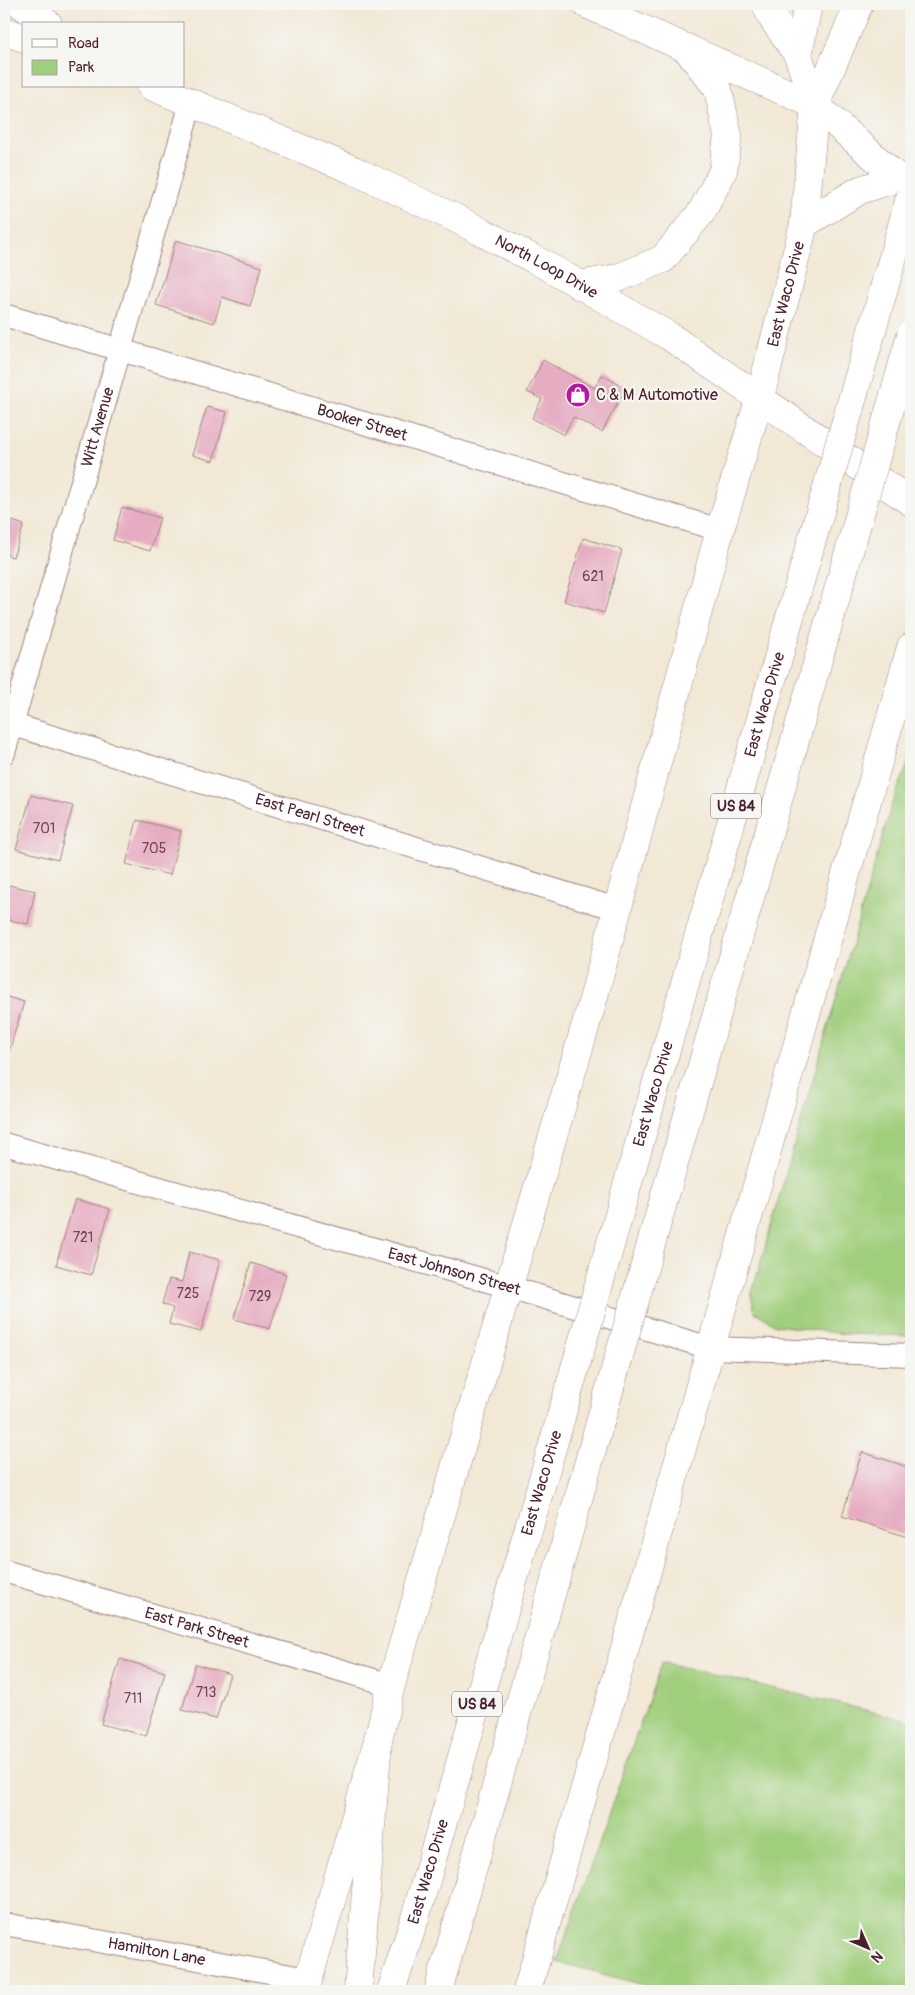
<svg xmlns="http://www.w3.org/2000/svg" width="915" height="1995" font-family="Pangolin,sans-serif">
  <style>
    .green { fill: #a0ce7c; stroke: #757654 }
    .building { fill: #e6adc2 }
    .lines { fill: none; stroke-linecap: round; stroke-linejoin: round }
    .street-casing { stroke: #9e8480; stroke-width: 24 }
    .secondary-casing { stroke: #9e8480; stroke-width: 29 }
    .primary-casing { stroke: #9e8480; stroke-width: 29 }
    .street { stroke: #fff; stroke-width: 22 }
    .secondary { stroke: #fff; stroke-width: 28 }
    .primary { stroke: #fff; stroke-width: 28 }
    .primary-bridge-casing { stroke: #9e8480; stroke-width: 29; stroke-linecap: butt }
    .primary-bridge { stroke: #fff; stroke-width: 28 }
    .labels { text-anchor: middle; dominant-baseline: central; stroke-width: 4.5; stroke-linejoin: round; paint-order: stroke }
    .number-label { font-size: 14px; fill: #714251 }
    .shield { fill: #f6f6f2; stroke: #7e6067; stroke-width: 1 }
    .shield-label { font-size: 15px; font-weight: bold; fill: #4a1f2b }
    .street-label { font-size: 16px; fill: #4a1f2b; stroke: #f6f6f2 }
    .poi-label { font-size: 16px; fill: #4a1f2b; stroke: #f6f6f2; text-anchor: start }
  </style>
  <rect width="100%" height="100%" fill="#f6f6f2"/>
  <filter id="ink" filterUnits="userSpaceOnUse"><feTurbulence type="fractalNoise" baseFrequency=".02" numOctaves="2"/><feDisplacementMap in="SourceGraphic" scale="10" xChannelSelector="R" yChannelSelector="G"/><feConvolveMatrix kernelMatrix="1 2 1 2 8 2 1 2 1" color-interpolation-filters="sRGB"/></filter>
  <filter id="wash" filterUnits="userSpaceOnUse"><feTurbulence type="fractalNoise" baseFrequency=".0096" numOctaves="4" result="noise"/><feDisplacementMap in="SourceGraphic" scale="20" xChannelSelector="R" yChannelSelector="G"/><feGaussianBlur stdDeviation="1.12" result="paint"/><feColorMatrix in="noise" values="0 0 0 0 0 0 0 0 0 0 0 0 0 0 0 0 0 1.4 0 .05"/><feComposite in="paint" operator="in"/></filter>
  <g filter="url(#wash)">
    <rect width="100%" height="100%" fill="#f2e8d5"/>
    <g class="green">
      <path d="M 911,757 L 911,1336 L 843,1334 L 776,1325 L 755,1312 L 751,1296 L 892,803 Z"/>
      <path d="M 662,1662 L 911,1721 L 911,1991 L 667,1991 L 557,1962 Z"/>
    </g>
    <g id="blocks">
      <g class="building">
        <path d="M 176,240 L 262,267 L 250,306 L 222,297 L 214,323 L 156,305 Z"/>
        <path d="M 543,360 L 594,388 L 602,375 L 626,388 L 602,432 L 573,417 L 564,435 L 532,418 L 542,399 L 527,392 Z"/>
        <path d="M 207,407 L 227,412 L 213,461 L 192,455 Z"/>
        <path d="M 122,507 L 160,518 L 150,551 L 113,540 Z"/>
        <path d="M 4,518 L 24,525 L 13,557 L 4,554 Z"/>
        <path d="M 583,538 L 622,550 L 604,613 L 564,601 Z"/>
        <path d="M 31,795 L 73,806 L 58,860 L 16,849 Z"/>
        <path d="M 137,820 L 181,831 L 170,875 L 126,864 Z"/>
        <path d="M 4,884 L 35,891 L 28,924 L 4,919 Z"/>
        <path d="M 4,996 L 24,1002 L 4,1068 Z"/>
        <path d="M 75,1199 L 110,1209 L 91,1275 L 56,1265 Z"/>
        <path d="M 189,1252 L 220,1260 L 201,1332 L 169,1324 L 173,1308 L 162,1304 L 169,1279 L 182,1282 Z"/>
        <path d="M 251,1263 L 286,1274 L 270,1329 L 234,1319 Z"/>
        <path d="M 862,1452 L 911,1468 L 911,1538 L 842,1516 Z"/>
        <path d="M 120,1659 L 165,1672 L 146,1736 L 101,1724 Z"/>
        <path d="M 195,1664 L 230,1674 L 216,1719 L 182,1710 Z"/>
      </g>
    </g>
  </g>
  <g filter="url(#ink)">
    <use href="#blocks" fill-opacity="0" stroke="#9e8480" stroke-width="1"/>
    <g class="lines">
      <defs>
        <g id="street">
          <path id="s1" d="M 4,315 L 720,530"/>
          <path id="s2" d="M 4,722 L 617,909"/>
          <path id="s3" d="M 4,753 L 191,103"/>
          <path id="s4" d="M 4,1144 L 509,1287 L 710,1348 L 911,1355"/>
          <path id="s5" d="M 4,1571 L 391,1685"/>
          <path id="s6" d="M 4,1924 L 308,1979"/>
        </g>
        <g id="secondary">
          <path d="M 766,4 L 771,16 L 798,55 L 815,105"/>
          <path d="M 4,31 L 24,38"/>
          <path d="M 798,55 L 807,10 L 804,4"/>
          <path d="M 804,224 L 860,190 L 898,178"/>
          <path id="s7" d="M 305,1991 L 378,1740 L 391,1685 L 591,1007 L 720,530 L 760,397 L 804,224 L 815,105 L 859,4"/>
          <path d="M 527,1991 L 911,647"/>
        </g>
        <g id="primary">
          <path d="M 21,4 L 48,24"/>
          <path d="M 586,4 L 815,105 L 898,178 L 911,187"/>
          <path id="s8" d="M 151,86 L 353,170 L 455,218 L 547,266 L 669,336 L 911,502"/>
          <path d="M 579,285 L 618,278 L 663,259 L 701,213 L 723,171 L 728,136 L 718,89 L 686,48"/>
          <path d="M 358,1991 L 378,1740"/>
          <path id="s9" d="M 391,1991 L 415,1918 L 561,1417"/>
          <path d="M 438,1991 L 599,1426"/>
        </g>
      </defs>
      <use href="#street" class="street-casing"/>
      <use href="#secondary" class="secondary-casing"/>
      <use href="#primary" class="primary-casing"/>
      <use href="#street" class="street"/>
      <use href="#secondary" class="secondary"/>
      <use href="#primary" class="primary"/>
      <defs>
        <g id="primary-bridge">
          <path id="s10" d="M 561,1417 L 911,194"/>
          <path d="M 599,1426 L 911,335"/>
        </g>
      </defs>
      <use href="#primary-bridge" class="primary-bridge-casing"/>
      <use href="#primary-bridge" class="primary-bridge"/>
    </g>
  </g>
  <defs>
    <symbol id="shop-disc" viewBox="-11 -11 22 22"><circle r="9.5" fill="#b5179e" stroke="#f6f6f2"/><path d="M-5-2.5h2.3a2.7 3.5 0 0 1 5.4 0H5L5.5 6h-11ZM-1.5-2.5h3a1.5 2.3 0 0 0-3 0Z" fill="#fff"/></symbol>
  </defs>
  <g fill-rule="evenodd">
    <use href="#shop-disc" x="564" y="381" width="28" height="28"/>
  </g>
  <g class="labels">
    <g class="number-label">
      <text x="593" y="576">621</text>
      <text x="44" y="828">701</text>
      <text x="154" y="848">705</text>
      <text x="83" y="1237">721</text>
      <text x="188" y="1293">725</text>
      <text x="260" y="1296">729</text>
      <text x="206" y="1692">713</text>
      <text x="133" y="1698">711</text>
    </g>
    <g class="shield">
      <rect x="711" y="793.5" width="50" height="25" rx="4"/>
      <rect x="452" y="1691.5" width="50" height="25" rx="4"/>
    </g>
    <g class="shield-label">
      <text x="736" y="806">US 84</text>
      <text x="477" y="1704">US 84</text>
    </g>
    <g class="street-label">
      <text stroke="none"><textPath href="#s8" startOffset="435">North Loop Drive</textPath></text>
      <text stroke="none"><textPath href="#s7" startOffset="1764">East Waco Drive</textPath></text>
      <text stroke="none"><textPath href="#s1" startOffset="374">Booker Street</textPath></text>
      <text stroke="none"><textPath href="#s3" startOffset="339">Witt Avenue</textPath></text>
      <text stroke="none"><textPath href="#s10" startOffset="741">East Waco Drive</textPath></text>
      <text stroke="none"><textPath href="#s2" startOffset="320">East Pearl Street</textPath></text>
      <text stroke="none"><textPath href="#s10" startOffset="336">East Waco Drive</textPath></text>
      <text stroke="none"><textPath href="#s4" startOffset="468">East Johnson Street</textPath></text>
      <text stroke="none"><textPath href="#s9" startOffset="530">East Waco Drive</textPath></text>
      <text stroke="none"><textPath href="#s5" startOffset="201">East Park Street</textPath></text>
      <text stroke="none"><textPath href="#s9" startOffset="125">East Waco Drive</textPath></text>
      <text stroke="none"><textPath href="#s6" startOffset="155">Hamilton Lane</textPath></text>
    </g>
    <g class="poi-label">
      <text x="596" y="395">C &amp; M Automotive</text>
    </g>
  </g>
  <rect width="915" height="1995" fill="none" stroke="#f6f6f2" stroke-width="20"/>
  <rect x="22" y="22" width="162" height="65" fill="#f6f6f2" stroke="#b1a0a2"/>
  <rect x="32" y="39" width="25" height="8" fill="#ffffff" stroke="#b1a0a2"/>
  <text x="68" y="48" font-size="15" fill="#4a1f2b">Road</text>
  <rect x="32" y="60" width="25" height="15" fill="#a0ce7c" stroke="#b1a0a2"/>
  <text x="68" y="72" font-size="15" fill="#4a1f2b">Park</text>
  <g transform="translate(868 1948) rotate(135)" stroke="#f6f6f2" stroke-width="4" paint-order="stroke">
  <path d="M0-4L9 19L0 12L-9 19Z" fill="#4a1f2b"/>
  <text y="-8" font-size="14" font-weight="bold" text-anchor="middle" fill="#4a1f2b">N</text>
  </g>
</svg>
